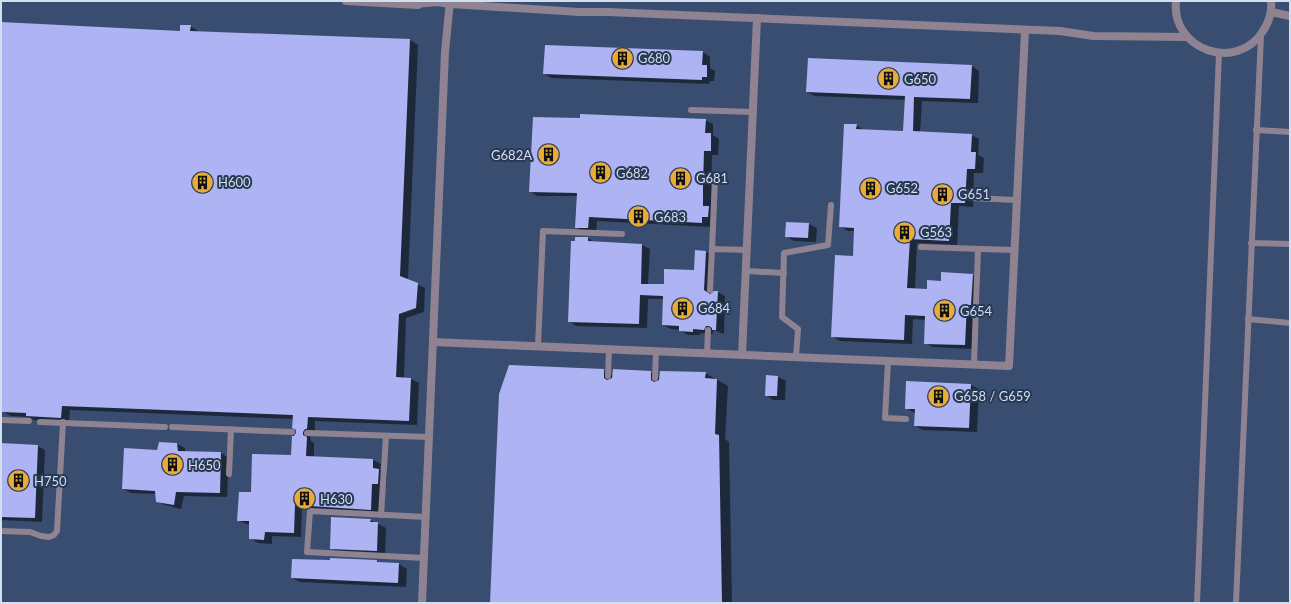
<svg xmlns="http://www.w3.org/2000/svg" width="1291" height="604" font-family="Lato,sans-serif">
  <style>
    .built { fill: #384d70 }
    .shadow { fill: #0007 }
    .building { fill: #adb3f3 }
    .lines { fill: none; stroke-linecap: round; stroke-linejoin: round }
    .service { stroke: #8f8391; stroke-width: 6 }
    .minor { stroke: #8f8391; stroke-width: 8 }
    .labels { text-anchor: middle; dominant-baseline: central; stroke-width: 4; stroke-linejoin: round; paint-order: stroke }
    .poi-label { font-size: 13px; fill: #d3deef; stroke: #283955; text-anchor: start }
  </style>
  <rect width="100%" height="100%" fill="#324460"/>
  <rect class="built" x="1" y="1" width="1289" height="602"/>
  <g class="shadow">
    <path d="M 1,23 L 181,32 L 190,26 L 198,31 L 198,32 L 410,40 L 418,45 L 408,280 L 425,288 L 424,312 L 406,318 L 404,378 L 411,379 L 419,383 L 417,425 L 315,421 L 315,433 L 312,433 L 310,437 L 311,441 L 314,443 L 314,457 L 373,460 L 381,464 L 380,470 L 387,474 L 386,488 L 380,488 L 379,514 L 302,509 L 301,537 L 272,536 L 272,544 L 258,543 L 250,538 L 250,525 L 246,524 L 238,520 L 252,493 L 292,456 L 298,433 L 294,419 L 70,410 L 69,422 L 34,420 L 29,417 L 11,416 L 3,412 L 3,408 L 1,408 Z"/>
    <path d="M 703,52 L 710,57 L 710,68 L 715,71 L 714,81 L 710,81 L 709,84 L 552,78 L 544,74 Z"/>
    <path d="M 972,66 L 979,71 L 978,103 L 922,101 L 920,133 L 971,135 L 979,139 L 978,155 L 984,158 L 983,173 L 974,173 L 973,207 L 959,206 L 957,245 L 917,243 L 915,289 L 928,290 L 942,282 L 972,275 L 980,279 L 979,309 L 972,349 L 933,347 L 925,343 L 926,320 L 913,319 L 912,344 L 840,341 L 832,336 L 854,257 L 855,231 L 848,231 L 840,226 L 856,125 L 864,130 L 904,132 L 906,100 L 815,96 L 807,92 Z"/>
    <path d="M 705,120 L 713,124 L 713,135 L 719,139 L 718,155 L 712,155 L 711,208 L 716,211 L 716,221 L 710,221 L 710,227 L 597,221 L 596,232 L 584,232 L 576,227 L 578,196 L 537,196 L 530,191 Z"/>
    <path d="M 809,224 L 817,228 L 816,242 L 794,241 L 786,236 Z"/>
    <path d="M 588,238 L 595,243 L 642,245 L 650,249 L 648,285 L 665,285 L 695,272 L 706,252 L 714,256 L 712,294 L 718,292 L 725,296 L 724,334 L 714,330 L 712,334 L 701,333 L 700,335 L 688,335 L 680,330 L 671,329 L 663,325 L 664,299 L 648,299 L 647,328 L 576,326 L 569,321 L 576,242 Z"/>
    <path d="M 603,370 L 613,376 L 650,372 L 660,378 L 705,373 L 728,386 L 725,439 L 729,442 L 732,603 L 491,603 Z"/>
    <path d="M 767,376 L 778,377 L 786,381 L 785,400 L 773,400 L 766,395 Z"/>
    <path d="M 971,385 L 979,389 L 977,432 L 923,430 L 915,426 L 915,413 L 906,408 Z"/>
    <path d="M 1,444 L 38,446 L 45,450 L 42,522 L 1,520 Z"/>
    <path d="M 177,444 L 185,448 L 185,452 L 221,453 L 229,458 L 227,497 L 184,496 L 181,509 L 165,505 L 157,501 L 157,494 L 131,493 L 123,489 L 158,451 Z"/>
    <path d="M 370,520 L 386,528 L 385,555 L 339,553 L 331,548 Z"/>
    <path d="M 377,561 L 381,564 L 399,564 L 407,569 L 406,587 L 300,582 L 292,578 Z"/>
  </g>
  <g class="building">
    <path d="M 1,22 L 180,31 L 180,25 L 191,25 L 190,31 L 410,39 L 400,276 L 418,283 L 416,308 L 399,314 L 396,377 L 411,378 L 409,421 L 308,417 L 307,429 L 305,429 L 303,432 L 303,435 L 307,437 L 306,456 L 373,459 L 373,468 L 379,469 L 378,484 L 372,484 L 371,510 L 295,505 L 294,533 L 265,532 L 264,540 L 249,539 L 249,521 L 237,521 L 239,492 L 251,492 L 252,454 L 291,455 L 292,436 L 294,436 L 296,433 L 296,430 L 292,428 L 293,415 L 62,406 L 61,418 L 26,416 L 26,413 L 2,412 Z"/>
    <path d="M 545,45 L 703,51 L 702,65 L 707,65 L 707,77 L 702,77 L 702,80 L 543,74 Z"/>
    <path d="M 808,58 L 972,65 L 970,99 L 914,97 L 913,131 L 972,134 L 971,152 L 976,152 L 975,169 L 967,169 L 965,203 L 951,203 L 949,241 L 910,239 L 907,288 L 927,289 L 927,280 L 941,281 L 941,272 L 973,274 L 971,305 L 967,305 L 965,345 L 924,344 L 925,316 L 905,315 L 904,340 L 831,337 L 835,255 L 853,256 L 854,228 L 839,227 L 844,124 L 857,124 L 856,129 L 903,131 L 905,96 L 806,92 Z"/>
    <path d="M 580,114 L 706,119 L 705,133 L 711,133 L 711,151 L 704,151 L 703,186 L 703,206 L 709,206 L 708,217 L 702,217 L 702,223 L 589,217 L 588,228 L 575,228 L 577,193 L 529,192 L 533,117 L 580,118 Z"/>
    <path d="M 786,222 L 809,223 L 808,238 L 785,237 Z"/>
    <path d="M 575,237 L 588,237 L 588,241 L 642,244 L 641,284 L 664,284 L 664,269 L 694,270 L 695,250 L 706,251 L 704,290 L 710,294 L 714,291 L 718,291 L 716,330 L 712,330 L 712,328 L 709,326 L 706,326 L 704,330 L 693,329 L 693,332 L 679,331 L 679,326 L 662,325 L 663,296 L 640,295 L 639,324 L 568,322 L 571,241 L 575,241 Z"/>
    <path d="M 509,365 L 604,369 L 604,378 L 607,380 L 612,378 L 613,369 L 651,371 L 651,380 L 654,382 L 659,380 L 660,371 L 706,372 L 705,378 L 717,379 L 715,434 L 719,435 L 722,603 L 490,603 L 499,394 Z"/>
    <path d="M 766,375 L 778,376 L 777,396 L 765,396 Z"/>
    <path d="M 906,381 L 971,384 L 969,428 L 914,426 L 915,409 L 905,409 Z"/>
    <path d="M 159,442 L 177,443 L 178,451 L 221,452 L 220,493 L 176,492 L 174,505 L 156,502 L 155,491 L 122,489 L 124,448 L 157,450 Z"/>
    <path d="M 1,443 L 38,445 L 35,518 L 1,517 Z"/>
    <path d="M 331,517 L 371,519 L 370,522 L 378,522 L 377,551 L 330,549 Z"/>
    <path d="M 330,558 L 377,560 L 377,562 L 399,563 L 398,583 L 291,578 L 292,559 L 330,560 Z"/>
  </g>
  <g class="lines">
    <g class="service">
      <path d="M 691,110 L 753,112"/>
      <path d="M 1256,130 L 1290,132"/>
      <path d="M 971,198 L 1017,200"/>
      <path d="M 1251,243 L 1290,244"/>
      <path d="M 921,247 L 1014,250"/>
      <path d="M 712,249 L 715,180"/>
      <path d="M 746,271 L 784,273"/>
      <path d="M 710,290 L 712,249 L 747,250"/>
      <path d="M 1248,319 L 1290,323"/>
      <path d="M 538,346 L 543,231 L 622,234"/>
      <path d="M 707,354 L 708,330"/>
      <path d="M 796,357 L 798,329 L 782,317 L 784,253 L 828,245 L 831,205"/>
      <path d="M 888,361 L 885,418 L 906,419"/>
      <path d="M 974,364 L 978,249"/>
      <path d="M 608,376 L 609,349"/>
      <path d="M 655,378 L 656,351"/>
      <path d="M 1,420 L 29,421"/>
      <path d="M 40,422 L 165,427"/>
      <path d="M 172,427 L 292,432"/>
      <path d="M 307,433 L 429,437"/>
      <path d="M 229,474 L 231,429"/>
      <path d="M 381,515 L 386,436"/>
      <path d="M 1,531 L 30,532 L 41,536 L 49,537 L 54,535 L 57,531 L 63,422"/>
      <path d="M 424,558 L 307,552 L 310,511 L 426,517"/>
      <path d="M 1197,603 L 1219,53"/>
      <path d="M 1236,603 L 1261,35"/>
    </g>
    <g class="minor">
      <path d="M 346,1 L 418,5"/>
      <path d="M 1176,1 C 1171,50 1237,73 1263,31 C 1269,22 1272,11 1271,1"/>
      <path d="M 414,4 L 438,2 L 450,4 L 579,12 L 608,12 L 1060,31 L 1093,36 L 1187,37"/>
      <path d="M 1271,12 L 1290,16"/>
      <path d="M 433,342 L 1009,366 L 1025,30"/>
      <path d="M 742,355 L 757,18"/>
      <path d="M 422,603 L 445,52 L 450,1"/>
    </g>
  </g>
  <defs>
    <symbol id="building-disc" viewBox="-11 -11 22 22"><circle r="9.5" fill="#e8ac37" stroke="#283955"/><path d="M-4-6H4V6H1V3H-1V6H-4ZM-2.5-4.3h1.7v1.8h-1.7ZM.8-4.3h1.7v1.8H.8ZM-2.5-1h1.7V.8h-1.7ZM.8-1h1.7V.8H.8Z" fill="#111"/></symbol>
  </defs>
  <g fill-rule="evenodd">
    <use href="#building-disc" x="610" y="46" width="25" height="25"/>
    <use href="#building-disc" x="876" y="66" width="25" height="25"/>
    <use href="#building-disc" x="536" y="142" width="25" height="25"/>
    <use href="#building-disc" x="588" y="160" width="25" height="25"/>
    <use href="#building-disc" x="668" y="166" width="25" height="25"/>
    <use href="#building-disc" x="190" y="170" width="25" height="25"/>
    <use href="#building-disc" x="858" y="176" width="25" height="25"/>
    <use href="#building-disc" x="930" y="182" width="25" height="25"/>
    <use href="#building-disc" x="626" y="204" width="25" height="25"/>
    <use href="#building-disc" x="892" y="220" width="25" height="25"/>
    <use href="#building-disc" x="670" y="296" width="25" height="25"/>
    <use href="#building-disc" x="932" y="298" width="25" height="25"/>
    <use href="#building-disc" x="926" y="384" width="25" height="25"/>
    <use href="#building-disc" x="160" y="452" width="25" height="25"/>
    <use href="#building-disc" x="6" y="468" width="25" height="25"/>
    <use href="#building-disc" x="292" y="486" width="25" height="25"/>
  </g>
  <g class="labels">
    <g class="poi-label">
      <text x="638" y="58">G680</text>
      <text x="904" y="79">G650</text>
      <text x="532" y="155" text-anchor="end">G682A</text>
      <text x="616" y="173">G682</text>
      <text x="696" y="178">G681</text>
      <text x="218" y="182">H600</text>
      <text x="886" y="188">G652</text>
      <text x="958" y="194">G651</text>
      <text x="654" y="217">G683</text>
      <text x="920" y="232">G563</text>
      <text x="698" y="308">G684</text>
      <text x="960" y="311">G654</text>
      <text x="954" y="396">G658 / G659</text>
      <text x="188" y="465">H650</text>
      <text x="34" y="481">H750</text>
      <text x="320" y="499">H630</text>
    </g>
  </g>
  <rect width="1291" height="604" fill="none" stroke="#d3deef" stroke-width="4"/>
</svg>
